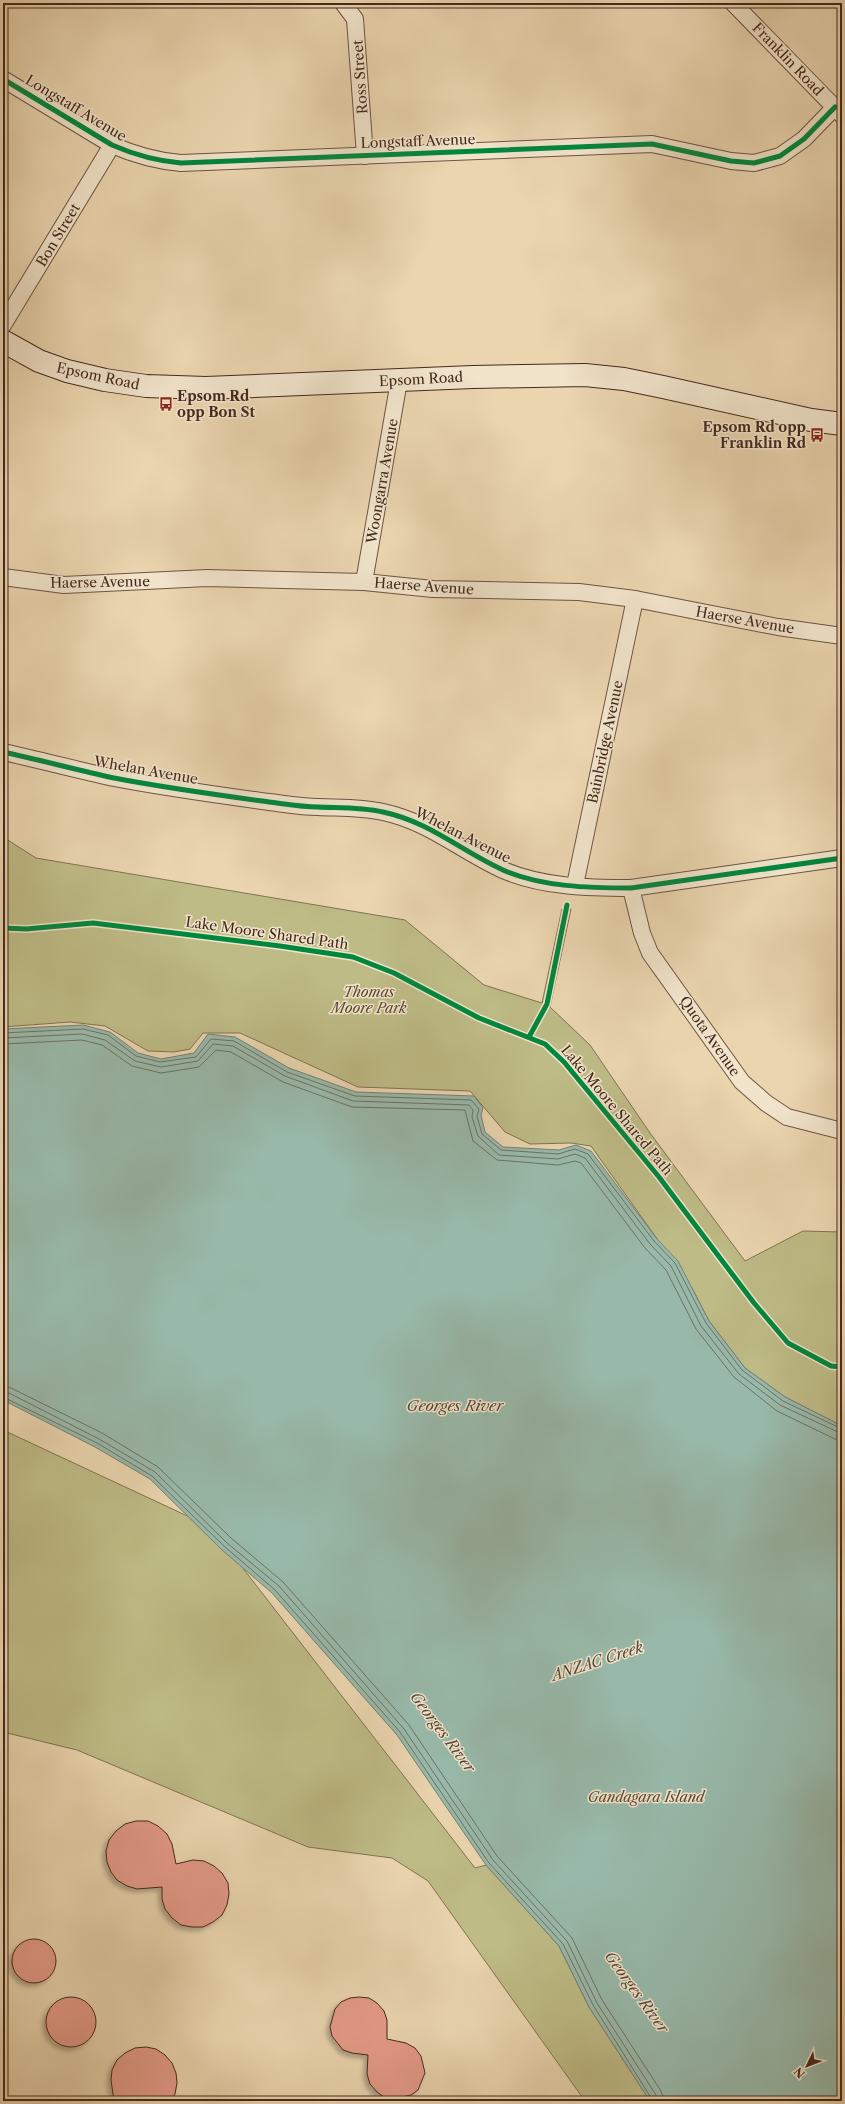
<svg xmlns="http://www.w3.org/2000/svg" width="845" height="2104" font-family="'Libre Caslon Text',serif">
  <style>
    .green { fill: #bebb86; stroke: #827252 }
    .water { fill: #98b9aa; stroke: #777f72 }
    .lines { fill: none; stroke-linecap: round; stroke-linejoin: round }
    .shore { stroke: #6e7164; stroke-width: 1 }
    .building { fill: #e49a88; stroke: #45291d; filter: url(#shadow) }
    .street-casing { stroke: #6e5442; stroke-width: 18 }
    .secondary-casing { stroke: #45291d; stroke-width: 24 }
    .street { stroke: #f1e4cb; stroke-width: 16 }
    .secondary { stroke: #f1e4cb; stroke-width: 22 }
    .cycleway-casing { stroke: #f1e4cb; stroke-width: 8 }
    .cycleway { stroke: #00873e; stroke-width: 5 }
    .labels { text-anchor: middle; dominant-baseline: central; stroke-width: 3; stroke-linejoin: round; paint-order: stroke }
    .street-label { font-size: 14px; fill: #45291d; stroke: #f1e4cb }
    .poi-label { font-size: 14px; font-weight: bold; fill: #45291d; stroke: #f1e4cb; text-anchor: start }
    .park-label { font-size: 14px; font-style: italic; fill: #5d4632; stroke: #f1e4cb }
    .water-label { font-size: 15px; font-style: italic; fill: #564639; stroke: #f1e4cb }
  </style>
  <defs>
    <filter id="shadow"><feDropShadow dx="-3.5" dy="3.5" stdDeviation="2" flood-color="#0004"/></filter>
  </defs>
  <rect width="100%" height="100%" fill="#ead5af"/>
  <filter id="stains"><feTurbulence type="fractalNoise" baseFrequency=".005" numOctaves="4"/><feColorMatrix values="0 0 0 0 .2 0 0 0 0 .09 0 0 0 0 .02 0 0 0 .5 -.17"/></filter>
  <radialGradient id="worn" r=".72"><stop offset=".6" stop-color="#630" stop-opacity="0"/><stop offset="1" stop-color="#630" stop-opacity=".3"/></radialGradient>
  <g class="green">
    <path d="M 3,837 L 36,858 L 405,920 L 484,985 L 542,1003 L 562,909 L 571,909 L 550,1007 L 590,1045 L 650,1133 L 745,1261 L 803,1231 L 842,1232 L 842,1426 L 785,1397 L 745,1368 L 709,1321 L 692,1288 L 591,1146 L 571,1143 L 530,1144 L 505,1132 L 470,1091 L 358,1087 L 240,1033 L 203,1033 L 190,1049 L 174,1052 L 148,1051 L 105,1026 L 70,1022 L 3,1027 Z"/>
    <path d="M 3,1430 L 211,1527 L 475,1868 L 486,1865 L 559,1946 L 589,2007 L 650,2101 L 585,2101 L 428,1881 L 392,1858 L 308,1847 L 77,1750 L 3,1732 Z"/>
  </g>
  <path class="water" d="M 83,1025 L 110,1032 L 138,1053 L 161,1059 L 194,1053 L 208,1034 L 235,1037 L 289,1068 L 356,1092 L 474,1096 L 483,1108 L 481,1115 L 485,1132 L 503,1147 L 559,1150 L 576,1145 L 591,1151 L 657,1239 L 678,1261 L 709,1321 L 745,1368 L 785,1397 L 842,1426 L 842,2101 L 650,2101 L 589,2007 L 559,1946 L 486,1865 L 397,1735 L 272,1593 L 221,1549 L 150,1479 L 95,1447 L 3,1400 L 3,1029 Z"/>
  <g class="lines">
    <g class="shore">
      <path d="M 3,1033 L 83,1029 L 108,1035 L 136,1056 L 160,1062 L 196,1057 L 211,1039 L 234,1041 L 287,1072 L 355,1096 L 471,1100 L 479,1109 L 477,1116 L 482,1134 L 501,1150 L 558,1154 L 575,1149 L 588,1154 L 654,1241 L 675,1263 L 706,1323 L 742,1370 L 783,1401 L 842,1429"/>
      <path d="M 3,1038 L 82,1034 L 105,1040 L 135,1061 L 161,1067 L 198,1061 L 213,1044 L 233,1046 L 285,1076 L 353,1101 L 469,1105 L 473,1110 L 472,1117 L 478,1136 L 499,1155 L 558,1159 L 575,1154 L 585,1158 L 650,1244 L 671,1266 L 701,1326 L 739,1374 L 780,1405 L 842,1434"/>
      <path d="M 3,1044 L 82,1040 L 102,1045 L 132,1066 L 161,1073 L 199,1067 L 216,1050 L 231,1052 L 283,1082 L 352,1107 L 465,1110 L 473,1141 L 497,1160 L 558,1165 L 575,1161 L 581,1163 L 645,1248 L 666,1270 L 696,1329 L 734,1377 L 777,1411 L 835,1439 L 842,1440"/>
      <path d="M 3,1386 L 11,1388 L 102,1433 L 158,1467 L 231,1538 L 283,1582 L 409,1725 L 497,1856 L 572,1938 L 602,2000 L 661,2091 L 664,2101"/>
      <path d="M 3,1392 L 9,1393 L 99,1439 L 155,1472 L 227,1543 L 279,1586 L 404,1729 L 493,1860 L 567,1941 L 597,2003 L 656,2095 L 658,2101"/>
      <path d="M 3,1397 L 97,1443 L 152,1476 L 224,1546 L 275,1590 L 400,1732 L 489,1863 L 563,1944 L 593,2005 L 653,2101"/>
    </g>
  </g>
  <g class="building">
    <path d="M 136,1821 L 148,1821 L 158,1826 L 167,1834 L 172,1844 L 176,1864 L 193,1860 L 204,1861 L 214,1866 L 222,1873 L 228,1883 L 229,1894 L 227,1905 L 222,1915 L 213,1922 L 203,1927 L 192,1927 L 181,1925 L 172,1918 L 165,1909 L 162,1899 L 162,1887 L 137,1889 L 127,1886 L 117,1880 L 111,1872 L 107,1862 L 106,1851 L 109,1840 L 116,1831 L 125,1824 Z"/>
    <circle cx="34" cy="1961" r="22"/>
    <path d="M 359,1997 L 369,1998 L 377,2003 L 384,2011 L 387,2020 L 387,2039 L 406,2043 L 415,2048 L 421,2056 L 425,2073 L 418,2090 L 411,2095 L 393,2099 L 384,2097 L 377,2092 L 370,2084 L 367,2074 L 368,2055 L 352,2053 L 343,2050 L 332,2036 L 330,2027 L 335,2009 L 341,2002 L 350,1998 Z"/>
    <circle cx="71" cy="2022" r="25"/>
    <path d="M 146,2047 L 156,2049 L 165,2055 L 172,2063 L 176,2073 L 177,2083 L 175,2094 L 170,2101 L 114,2101 L 111,2080 L 112,2070 L 117,2060 L 125,2053 L 135,2048 Z"/>
  </g>
  <g class="lines">
    <defs>
      <g id="street">
        <path d="M 343,3 L 355,19 L 365,156"/>
        <path d="M 733,3 L 842,115"/>
        <path d="M 3,79 L 112,145 C 135,155 156,161 181,163 L 652,144 L 731,161 L 754,163 L 780,156 L 804,139 L 835,107"/>
        <path d="M 3,325 L 112,145"/>
        <path d="M 3,577 L 64,585 L 207,578 L 364,582 L 433,589 L 579,592 L 635,599 L 778,627 L 842,636"/>
        <path d="M 364,582 L 399,381"/>
        <path d="M 3,752 C 40,760 77,770 114,778 C 166,788 218,795 269,802 C 285,804 302,807 318,807 C 340,808 361,807 383,812 C 430,822 461,851 503,870 C 542,887 589,888 631,888 L 842,858"/>
        <path d="M 575,885 L 635,599"/>
        <path d="M 631,888 L 642,933 L 650,953 L 742,1082 L 766,1103 L 787,1117 L 842,1131"/>
      </g>
      <path id="secondary" d="M 3,341 L 39,361 L 67,371 L 105,380 L 146,386 L 206,388 L 473,377 L 585,375 L 624,379 L 663,387 L 811,420 L 842,424"/>
    </defs>
    <use href="#street" class="street-casing"/>
    <use href="#secondary" class="secondary-casing"/>
    <use href="#street" class="street"/>
    <use href="#secondary" class="secondary"/>
    <defs>
      <g id="cycleway">
        <path d="M 3,79 L 112,145 C 135,155 156,161 181,163 L 652,144 L 731,161 L 754,163 L 780,156 L 804,139 L 835,107"/>
        <path d="M 3,752 C 40,760 77,770 114,778 C 166,788 218,795 269,802 C 285,804 302,807 318,807 C 340,808 361,807 383,812 C 430,822 461,851 503,870 C 542,887 589,888 631,888 L 842,858"/>
        <path d="M 3,928 L 26,929 L 93,923 L 280,946 L 353,957 L 394,973 L 479,1018 L 545,1044 L 564,1062 L 659,1177 L 754,1303 L 788,1343 L 831,1366 L 842,1367"/>
        <path d="M 529,1037 L 547,1004 L 567,905"/>
      </g>
    </defs>
    <use href="#cycleway" class="cycleway-casing"/>
    <use href="#cycleway" class="cycleway"/>
  </g>
  <defs>
    <symbol id="bus-bare" viewBox="-9 -9 18 18"><path d="M-5-6H5V4H4V6H2V4H-2V6H-4V4H-5ZM-3.5-4V0h7V-4ZM-3.5 1.2v1.5H-2V1.2ZM2 1.2v1.5H3.5V1.2Z" fill="#8f2418" stroke="#f1e4cb" stroke-width="2.5" paint-order="stroke"/></symbol>
  </defs>
  <g fill-rule="evenodd">
    <use href="#bus-bare" x="156" y="394" width="20" height="20"/>
    <use href="#bus-bare" x="807" y="425" width="20" height="20"/>
  </g>
  <g class="labels">
    <g class="street-label">
      <text transform="translate(788 59) rotate(46)">Franklin Road</text>
      <text transform="translate(360 77) rotate(-94)">Ross Street</text>
      <text transform="translate(76 108) rotate(31)">Longstaff Avenue</text>
      <text transform="translate(418 141) rotate(-2)">Longstaff Avenue</text>
      <text transform="translate(58 235) rotate(-59)">Bon Street</text>
      <text transform="translate(98 376) rotate(12)">Epsom Road</text>
      <text transform="translate(421 379) rotate(-3)">Epsom Road</text>
      <text transform="translate(382 481) rotate(-80)">Woongarra Avenue</text>
      <text transform="translate(100 582) rotate(-1)">Haerse Avenue</text>
      <text transform="translate(424 586) rotate(4)">Haerse Avenue</text>
      <text transform="translate(745 620) rotate(10)">Haerse Avenue</text>
      <text transform="translate(605 742) rotate(-78)">Bainbridge Avenue</text>
      <text transform="translate(146 770) rotate(10)">Whelan Avenue</text>
      <text transform="translate(463 835) rotate(27)">Whelan Avenue</text>
      <text transform="translate(267 933) rotate(8)">Lake Moore Shared Path</text>
      <text transform="translate(710 1036) rotate(55)">Quota Avenue</text>
      <text transform="translate(617 1110) rotate(50)">Lake Moore Shared Path</text>
    </g>
    <g class="poi-label">
      <text x="177" y="396">Epsom Rd<tspan x="177" dy="16">opp Bon St</tspan></text>
      <text x="806" y="427" text-anchor="end">Epsom Rd opp<tspan x="806" dy="16">Franklin Rd</tspan></text>
    </g>
    <g class="park-label">
      <text x="369" y="992">Thomas<tspan x="369" dy="16">Moore Park</tspan></text>
      <text x="646" y="1797">Gandagara Island</text>
    </g>
    <g class="water-label">
      <text x="455" y="1405">Georges River</text>
      <text transform="translate(597 1661) rotate(-18)">ANZAC Creek</text>
      <text transform="translate(443 1732) rotate(53)">Georges River</text>
      <text transform="translate(637 1992) rotate(54)">Georges River</text>
    </g>
  </g>
  <rect width="845" height="2104" fill="none" stroke="#ead5af" stroke-width="16"/>
  <rect x="4" y="4" width="837" height="2096" fill="none" stroke="#45291d" stroke-width="2"/>
  <rect x="8" y="8" width="829" height="2088" fill="none" stroke="#45291d"/>
  <g transform="translate(807 2066) rotate(227)" stroke="#f1e4cb" stroke-width="3" paint-order="stroke">
  <path d="M0-3L7 15L0 10L-7 15Z" fill="#45291d"/>
  <text y="-6" font-size="11" font-weight="bold" text-anchor="middle" fill="#45291d">N</text>
  </g>
  <rect width="100%" height="100%" filter="url(#stains)"/>
  <rect width="100%" height="100%" fill="url(#worn)"/>
</svg>
